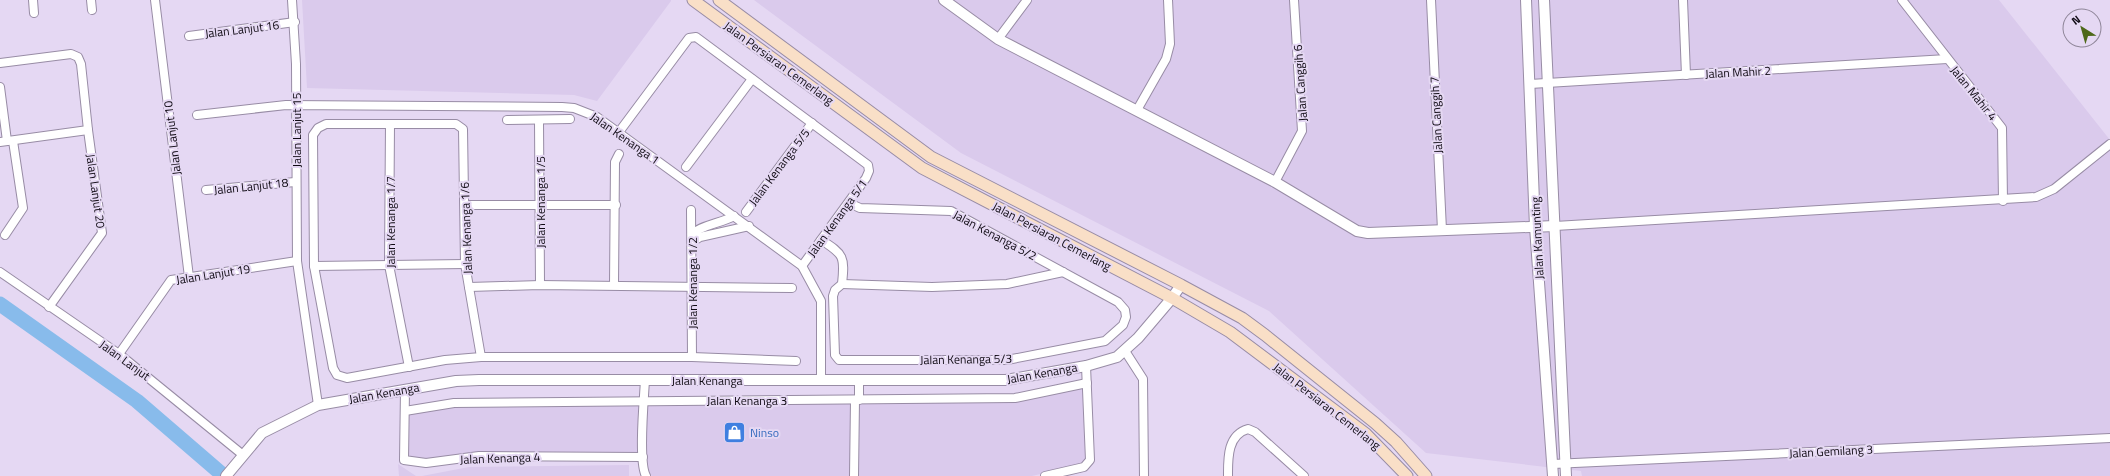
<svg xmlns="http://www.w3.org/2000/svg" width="2110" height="476" font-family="'Titillium Web',sans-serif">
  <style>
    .built { fill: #dacaec }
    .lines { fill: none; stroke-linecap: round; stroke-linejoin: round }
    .river { stroke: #88bbeb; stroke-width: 15 }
    .minor-casing { stroke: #988ca5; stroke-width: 10 }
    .tertiary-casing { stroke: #988ca5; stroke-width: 12 }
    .secondary-casing { stroke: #988ca5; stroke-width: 13 }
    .minor { stroke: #fff; stroke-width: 8 }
    .tertiary { stroke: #fff; stroke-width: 10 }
    .secondary { stroke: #f9dfc7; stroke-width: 11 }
    .labels { text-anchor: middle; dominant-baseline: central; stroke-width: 4; stroke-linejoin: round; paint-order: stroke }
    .street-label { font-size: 12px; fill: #0f0a13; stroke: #e5d8f3 }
    .shop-label { font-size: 12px; fill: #366cbe; stroke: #e5d8f3; text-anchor: start }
  </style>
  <rect width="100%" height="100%" fill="#e5d8f3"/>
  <g class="built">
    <path d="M 302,0 L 671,0 L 671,1 L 597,101 L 574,95 L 307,88 Z"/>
    <path d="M 754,0 L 1999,0 L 2110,140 L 2110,476 L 1582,476 L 1581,471 L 1426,453 L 1269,311 L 961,153 Z"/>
    <path d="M 1084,387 L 1087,458 L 1082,464 L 1032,476 L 652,476 L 648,473 L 645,454 L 426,460 L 407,457 L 408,414 L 455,405 L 1016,401 Z"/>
    <path d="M 398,464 L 416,476 L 399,476 Z"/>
    <path d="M 629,465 L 629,476 L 422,476 L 469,467 Z"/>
  </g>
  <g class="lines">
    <path class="river" d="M 0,304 L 137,401 L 224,476"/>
    <defs>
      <g id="minor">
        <path d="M 33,0 L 34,13"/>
        <path d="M 91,0 L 92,10"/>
        <path d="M 155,0 L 189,277"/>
        <path d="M 292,0 L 296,64 L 297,261 L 318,405"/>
        <path d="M 1431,0 L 1442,230"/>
        <path d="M 1683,0 L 1686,75"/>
        <path d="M 1902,0 L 2002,128 L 2003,201"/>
        <path d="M 189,36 L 295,22"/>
        <path d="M 998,39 L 1027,0"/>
        <path d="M 0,63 L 71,54 L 78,57 L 81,64 L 88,130 L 102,233 L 49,307"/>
        <path d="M 1530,84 L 1947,59"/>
        <path d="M 0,87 L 7,141"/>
        <path d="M 1137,110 L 1166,59 L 1170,44 L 1168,0"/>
        <path d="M 197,115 L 286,105 L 562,107 L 574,108 L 597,117 L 802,266 L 821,301 L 821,381"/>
        <path d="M 507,120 L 570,119"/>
        <path d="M 539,120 L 540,285"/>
        <path d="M 390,124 L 389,265 L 409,367"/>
        <path d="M 619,132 L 689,38 L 696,37 L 868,165 L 869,171 L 866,178 L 802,266"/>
        <path d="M 0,142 L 88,130"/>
        <path d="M 686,167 L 752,79"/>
        <path d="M 1275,182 L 1302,131 L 1294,0"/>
        <path d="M 206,190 L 295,182"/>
        <path d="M 466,205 L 616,205"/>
        <path d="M 691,210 L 692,357"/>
        <path d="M 746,212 L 812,123"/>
        <path d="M 1555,226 L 2036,197 L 2054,189 L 2110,144"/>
        <path d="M 692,234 C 701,225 722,223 734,216"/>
        <path d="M 5,235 L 23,208 L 13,141"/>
        <path d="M 821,240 C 844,254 845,257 842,284 L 835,290 L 833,296 L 835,355 L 839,360 L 1007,360 L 1105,341 L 1123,325 L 1126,317 L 1125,310 L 1118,302 L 951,211 L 860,208 L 849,203"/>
        <path d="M 692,242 L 700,237 L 749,226"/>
        <path d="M 314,266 L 465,264"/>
        <path d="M 0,272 L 119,354 L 243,455"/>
        <path d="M 842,284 L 932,287 L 1007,284 L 1063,272"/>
        <path d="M 614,285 L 615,162 L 619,154"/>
        <path d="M 469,287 L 540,285 L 792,288"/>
        <path d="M 1125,351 L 1143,379 L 1144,476"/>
        <path d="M 119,354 L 171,280 L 297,261"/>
        <path d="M 481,357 L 465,264 L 463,129 L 456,124 L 326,124 L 318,128 L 313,135 L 314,266 L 333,368 L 337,375 L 347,378 L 445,360 L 481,357 L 692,357 L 796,361"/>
        <path d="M 645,380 C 644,399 638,462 646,476"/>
        <path d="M 859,381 L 859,400"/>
        <path d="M 405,390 L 404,460 L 426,463 L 479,456 L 643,457"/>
        <path d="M 405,411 L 454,403 L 1015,398 L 1087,383"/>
        <path d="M 1553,464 L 2110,438"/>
        <path d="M 854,476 L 855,400"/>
        <path d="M 1045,476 L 1084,467 L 1090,460 L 1086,366"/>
        <path d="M 1228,476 C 1228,459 1227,435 1248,429 L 1255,432 L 1304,476"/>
      </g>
      <g id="tertiary">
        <path d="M 944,0 L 998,39 L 1275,182 L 1357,231 L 1368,233 L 1555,226"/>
        <path d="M 1526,0 L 1535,227 L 1553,476"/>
        <path d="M 1544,0 L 1566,476"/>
        <path d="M 226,476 L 262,433 L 318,405 L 456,381 L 479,380 L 1006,380 L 1086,366 L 1117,357 L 1138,338 L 1172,298 L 1181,285"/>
      </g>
      <g id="secondary">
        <path d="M 693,0 L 922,168 L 1172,298 L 1230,332 L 1366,434 L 1407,476"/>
        <path d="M 719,0 L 931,157 L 1181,285 L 1242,318 L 1265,335 L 1375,423 L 1396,442 L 1426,476"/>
      </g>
    </defs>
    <use href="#minor" class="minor-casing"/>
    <use href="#tertiary" class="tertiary-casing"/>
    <use href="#secondary" class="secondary-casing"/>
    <use href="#minor" class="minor"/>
    <use href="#tertiary" class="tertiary"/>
    <use href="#secondary" class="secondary"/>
  </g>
  <defs>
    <symbol id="shop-square" viewBox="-11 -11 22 22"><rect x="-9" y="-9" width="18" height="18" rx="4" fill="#3f7fe0" stroke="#e5d8f3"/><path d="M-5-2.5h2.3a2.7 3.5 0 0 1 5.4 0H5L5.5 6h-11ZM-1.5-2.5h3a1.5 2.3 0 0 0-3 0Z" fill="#fff"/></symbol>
  </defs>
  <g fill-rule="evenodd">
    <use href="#shop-square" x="722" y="420" width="25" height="25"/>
  </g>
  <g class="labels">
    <g class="street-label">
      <text transform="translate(242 29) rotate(-7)">Jalan Lanjut 16</text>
      <text transform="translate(779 63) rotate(36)">Jalan Persiaran Cemerlang</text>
      <text transform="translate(1738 72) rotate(-3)">Jalan Mahir 2</text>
      <text transform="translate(1300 83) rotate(-94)">Jalan Canggih 6</text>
      <text transform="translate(1974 93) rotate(51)">Jalan Mahir 4</text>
      <text transform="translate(1436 115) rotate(-93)">Jalan Canggih 7</text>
      <text transform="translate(296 130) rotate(-90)">Jalan Lanjut 15</text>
      <text transform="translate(172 138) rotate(-97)">Jalan Lanjut 10</text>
      <text transform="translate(625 138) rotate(35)">Jalan Kenanga 1</text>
      <text transform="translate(779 167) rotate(-53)">Jalan Kenanga 5/5</text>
      <text transform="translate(251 186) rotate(-6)">Jalan Lanjut 18</text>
      <text transform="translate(96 191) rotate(82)">Jalan Lanjut 20</text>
      <text transform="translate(540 202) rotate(-90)">Jalan Kenanga 1/5</text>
      <text transform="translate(837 218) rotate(-54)">Jalan Kenanga 5/1</text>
      <text transform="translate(390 222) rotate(-90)">Jalan Kenanga 1/7</text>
      <text transform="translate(466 228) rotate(-92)">Jalan Kenanga 1/6</text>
      <text transform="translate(995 235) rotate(28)">Jalan Kenanga 5/2</text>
      <text transform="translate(1052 236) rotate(28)">Jalan Persiaran Cemerlang</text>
      <text transform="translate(1537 238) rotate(-93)">Jalan Kamunting</text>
      <text transform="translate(213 274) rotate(-9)">Jalan Lanjut 19</text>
      <text transform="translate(692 283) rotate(-90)">Jalan Kenanga 1/2</text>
      <text transform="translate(966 359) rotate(-1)">Jalan Kenanga 5/3</text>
      <text transform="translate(125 360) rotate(36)">Jalan Lanjut</text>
      <text transform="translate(1042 373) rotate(-10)">Jalan Kenanga</text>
      <text x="707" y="380">Jalan Kenanga</text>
      <text transform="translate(384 393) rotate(-10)">Jalan Kenanga</text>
      <text x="747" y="400">Jalan Kenanga 3</text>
      <text transform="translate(1327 406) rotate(38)">Jalan Persiaran Cemerlang</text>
      <text transform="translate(1831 451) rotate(-3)">Jalan Gemilang 3</text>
      <text transform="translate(500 458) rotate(-2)">Jalan Kenanga 4</text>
    </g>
    <g class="shop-label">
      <text x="750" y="432">Ninso</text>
    </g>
  </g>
  <g transform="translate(2082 28) rotate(323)"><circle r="19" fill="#e5d8f3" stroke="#8f8699"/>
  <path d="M0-3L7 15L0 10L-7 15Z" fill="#4e6819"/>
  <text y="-6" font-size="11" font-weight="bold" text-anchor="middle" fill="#0f0a13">N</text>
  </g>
</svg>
